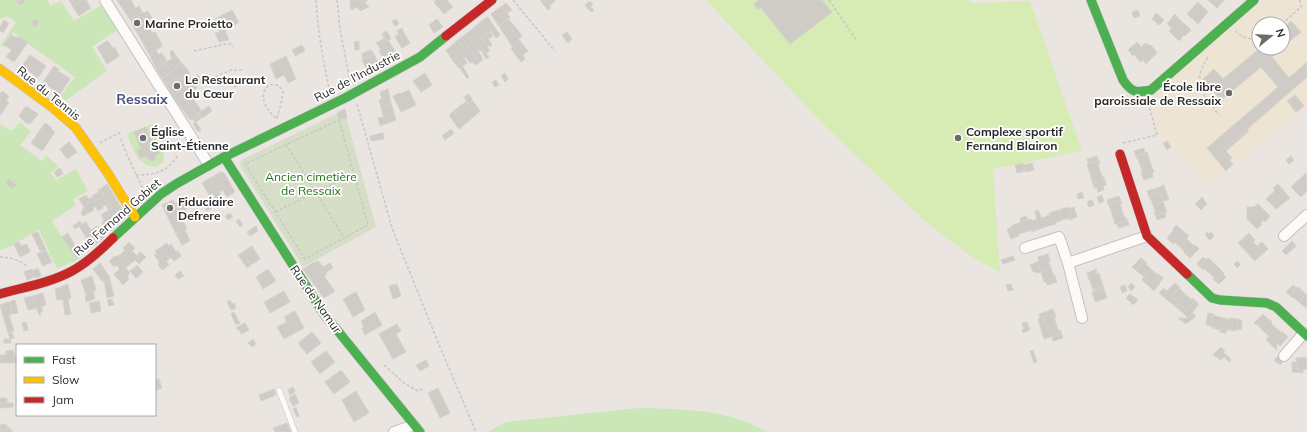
<svg xmlns="http://www.w3.org/2000/svg" width="1307" height="432" font-family="Mulish,sans-serif">
  <style>
    .education { fill: #eee4d4; fill-rule: evenodd }
    .green { fill: #cbe7b7 }
    .cemetery { fill: #d6dec7 }
    .pitch { fill: #d7ebb4 }
    .building { fill: #cfcbc7; stroke: #d5d1cc }
    .lines { fill: none; stroke-linecap: round; stroke-linejoin: round }
    .lane-casing { stroke: #c3c1c2; stroke-width: 6 }
    .street-casing { stroke: #c3c1c2; stroke-width: 12 }
    .fast-casing { stroke: #c3c1c2; stroke-width: 10 }
    .slow-casing { stroke: #c3c1c2; stroke-width: 10 }
    .jam-casing { stroke: #c3c1c2; stroke-width: 10 }
    .path { stroke: #c8c7c7; stroke-width: 1.5; stroke-dasharray: 3 2; stroke-linecap: butt }
    .lane { stroke: #fcfbfa; stroke-width: 5 }
    .street { stroke: #fcfbfa; stroke-width: 10 }
    .fast { stroke: #4caf50; stroke-width: 9 }
    .slow { stroke: #ffc107; stroke-width: 9 }
    .jam { stroke: #c62828; stroke-width: 9 }
    .poi-dot { fill: #6e6c6a; stroke: #fff; stroke-width: 1.5 }
    .labels { text-anchor: middle; dominant-baseline: central; stroke-width: 3.5; stroke-linejoin: round; paint-order: stroke }
    .poi-label { font-size: 12px; font-weight: bold; fill: #2b2b2b; stroke: #fff; text-anchor: start }
    .street-label { font-size: 12px; fill: #2b2b2b; stroke: #fff }
    .park-label { font-size: 12px; fill: #286e15; stroke: #fff }
    .quarter-label { font-size: 14px; font-weight: bold; fill: #48527f; stroke: #fff }
  </style>
  <rect width="100%" height="100%" fill="#eae5e0"/>
  <path class="education" d="M 1262,0 L 1307,0 L 1307,106 L 1210,184 L 1158,134 L 1146,95 ZM 1259,24 L 1283,24 L 1283,48 L 1259,48 Z"/>
  <g class="green">
    <path d="M 0,0 L 48,0 L 50,6 L 61,1 L 74,21 L 103,4 L 119,29 L 92,47 L 107,71 L 65,101 L 61,95 L 75,77 L 31,46 L 13,32 L 3,47 L 1,45 L 16,22 L 7,16 L 1,19 L 0,18 Z"/>
    <path d="M 20,122 L 31,132 L 20,145 L 42,161 L 46,155 L 59,167 L 51,172 L 56,180 L 76,169 L 88,191 L 73,199 L 76,205 L 52,221 L 77,260 L 57,269 L 39,230 L 11,246 L 0,250 L 0,124 L 12,131 Z"/>
    <path d="M 151,124 L 154,127 L 164,154 L 163,162 L 156,167 C 137,166 134,150 127,134 Z"/>
    <path d="M 639,408 C 675,409 713,409 747,422 C 754,425 761,429 767,432 L 488,432 L 506,422 Z"/>
  </g>
  <path class="cemetery" d="M 344,110 L 376,227 L 303,267 L 240,165 L 241,160 Z"/>
  <path class="pitch" d="M 706,0 L 969,0 L 971,3 L 1030,1 L 1082,151 L 993,169 L 1000,272 L 972,257 L 926,222 L 825,126 Z"/>
  <g class="building">
    <path d="M 16,0 L 24,0 L 25,2 L 20,5 Z"/>
    <path d="M 69,0 L 83,0 L 73,7 Z"/>
    <path d="M 83,0 L 86,0 L 91,8 L 79,16 L 73,7 Z"/>
    <path d="M 117,0 L 131,0 L 136,9 L 127,15 Z"/>
    <path d="M 350,0 L 368,0 L 352,10 L 351,9 Z"/>
    <path d="M 436,0 L 447,0 L 453,7 L 444,14 L 434,2 Z"/>
    <path d="M 540,0 L 546,0 L 551,8 L 548,10 Z"/>
    <path d="M 546,0 L 555,0 L 555,1 L 550,5 Z"/>
    <path d="M 759,0 L 822,0 L 832,12 L 790,44 L 761,8 L 758,10 L 754,4 Z"/>
    <path d="M 1208,0 L 1224,0 L 1217,8 Z"/>
    <path d="M 590,1 L 593,5 L 590,6 L 594,10 L 591,12 L 585,5 Z"/>
    <path d="M 365,2 L 369,7 L 360,11 L 357,7 Z"/>
    <path d="M 1198,2 L 1208,12 L 1198,24 L 1187,14 Z"/>
    <path d="M 506,3 L 512,10 L 507,13 L 502,6 Z"/>
    <path d="M 139,6 L 142,12 L 130,20 L 127,15 Z"/>
    <path d="M 502,6 L 510,17 L 505,21 L 496,10 Z"/>
    <path d="M 232,10 L 237,19 L 226,25 L 222,15 Z"/>
    <path d="M 496,10 L 505,21 L 499,26 L 491,14 Z"/>
    <path d="M 1138,10 L 1140,16 L 1134,18 L 1132,12 Z"/>
    <path d="M 148,11 L 152,18 L 146,22 L 143,16 L 131,21 L 130,20 L 142,12 L 144,13 Z"/>
    <path d="M 1156,13 L 1164,20 L 1159,25 L 1152,19 Z"/>
    <path d="M 1175,14 L 1179,19 L 1172,28 L 1167,24 Z"/>
    <path d="M 222,15 L 227,27 L 219,30 L 214,20 Z"/>
    <path d="M 143,16 L 146,22 L 134,28 L 131,21 Z"/>
    <path d="M 488,17 L 495,28 L 491,31 L 483,20 Z"/>
    <path d="M 36,19 L 39,23 L 35,27 L 31,22 Z"/>
    <path d="M 237,19 L 239,22 L 228,29 L 226,25 Z"/>
    <path d="M 396,19 L 399,24 L 395,26 L 392,21 Z"/>
    <path d="M 437,19 L 443,27 L 434,33 L 429,25 Z"/>
    <path d="M 508,19 L 517,29 L 522,36 L 518,39 L 505,21 Z"/>
    <path d="M 1179,19 L 1191,30 L 1185,36 L 1184,35 L 1179,41 L 1169,31 Z"/>
    <path d="M 4,20 L 9,23 L 3,33 L 0,31 L 0,27 Z"/>
    <path d="M 483,20 L 491,31 L 485,35 L 478,24 Z"/>
    <path d="M 505,21 L 520,41 L 512,46 L 499,26 Z"/>
    <path d="M 1291,21 L 1301,32 L 1283,47 L 1283,28 Z"/>
    <path d="M 146,22 L 150,28 L 138,34 L 134,28 Z"/>
    <path d="M 478,24 L 485,35 L 481,38 L 474,28 Z"/>
    <path d="M 227,27 L 228,29 L 225,31 L 229,40 L 219,42 L 215,33 L 220,32 L 219,30 Z"/>
    <path d="M 150,28 L 153,36 L 142,41 L 138,34 Z"/>
    <path d="M 402,28 L 404,33 L 396,38 L 395,36 L 399,34 L 397,31 Z"/>
    <path d="M 474,28 L 481,38 L 477,41 L 470,31 Z"/>
    <path d="M 495,28 L 500,35 L 496,38 L 491,31 Z"/>
    <path d="M 387,31 L 391,39 L 386,41 L 382,34 Z"/>
    <path d="M 470,31 L 477,41 L 473,45 L 466,34 Z"/>
    <path d="M 155,32 L 161,43 L 157,43 L 152,33 Z"/>
    <path d="M 490,32 L 493,36 L 489,39 L 486,35 Z"/>
    <path d="M 567,32 L 572,39 L 568,43 L 562,35 Z"/>
    <path d="M 404,33 L 410,43 L 402,48 L 396,38 Z"/>
    <path d="M 466,34 L 473,45 L 469,47 L 462,37 Z"/>
    <path d="M 11,35 L 17,38 L 18,36 L 28,42 L 14,62 L 6,57 L 12,50 L 4,45 Z"/>
    <path d="M 486,35 L 492,45 L 490,47 L 488,45 L 487,46 L 481,38 Z"/>
    <path d="M 153,36 L 157,43 L 146,49 L 142,41 Z"/>
    <path d="M 462,37 L 469,47 L 465,51 L 458,40 Z"/>
    <path d="M 385,38 L 386,41 L 378,45 L 376,43 Z"/>
    <path d="M 481,38 L 490,51 L 486,53 L 477,41 Z"/>
    <path d="M 388,40 L 395,51 L 383,58 L 379,51 L 381,50 L 378,45 Z"/>
    <path d="M 458,40 L 465,51 L 461,54 L 454,43 Z"/>
    <path d="M 107,41 L 109,42 L 113,49 L 115,47 L 119,56 L 107,64 L 97,47 Z"/>
    <path d="M 359,41 L 359,50 L 355,50 L 354,42 Z"/>
    <path d="M 477,41 L 489,57 L 486,59 L 481,50 L 478,51 L 473,45 Z"/>
    <path d="M 520,41 L 528,51 L 523,55 L 525,59 L 521,62 L 515,54 L 519,50 L 515,45 Z"/>
    <path d="M 1137,42 L 1141,47 L 1144,44 L 1148,44 L 1150,46 L 1151,45 L 1157,53 L 1146,64 L 1143,60 L 1140,62 L 1134,54 L 1133,56 L 1128,50 Z"/>
    <path d="M 157,43 L 161,43 L 162,46 L 156,50 L 153,45 Z"/>
    <path d="M 454,43 L 461,54 L 457,57 L 450,47 Z"/>
    <path d="M 153,45 L 156,50 L 149,54 L 146,49 Z"/>
    <path d="M 302,45 L 305,51 L 295,56 L 292,50 Z"/>
    <path d="M 473,45 L 478,51 L 474,54 L 469,47 Z"/>
    <path d="M 515,45 L 519,50 L 515,54 L 511,48 Z"/>
    <path d="M 450,47 L 457,57 L 453,61 L 446,50 Z"/>
    <path d="M 469,47 L 479,63 L 475,65 L 465,51 Z"/>
    <path d="M 1260,48 L 1282,48 L 1272,57 L 1289,78 L 1307,62 L 1307,77 L 1222,151 L 1233,164 L 1226,171 L 1207,148 L 1278,87 L 1261,67 L 1221,100 L 1203,79 L 1214,69 L 1223,79 Z"/>
    <path d="M 156,50 L 163,64 L 156,68 L 149,54 Z"/>
    <path d="M 172,50 L 176,56 L 172,58 L 170,53 Z"/>
    <path d="M 369,50 L 372,51 L 366,54 L 367,57 L 363,59 L 362,54 Z"/>
    <path d="M 372,51 L 374,54 L 367,57 L 366,54 Z"/>
    <path d="M 465,51 L 470,57 L 473,62 L 470,63 L 465,57 L 464,58 L 461,54 Z"/>
    <path d="M 478,51 L 483,59 L 479,63 L 474,54 Z"/>
    <path d="M 162,53 L 167,61 L 163,64 L 158,55 Z"/>
    <path d="M 374,54 L 379,65 L 367,70 L 362,60 Z"/>
    <path d="M 461,54 L 467,63 L 463,66 L 457,57 Z"/>
    <path d="M 30,55 L 46,66 L 38,78 L 22,66 Z"/>
    <path d="M 176,56 L 181,62 L 175,66 L 176,69 L 171,72 L 165,63 Z"/>
    <path d="M 286,56 L 296,79 L 288,83 L 284,75 L 276,79 L 270,64 Z"/>
    <path d="M 457,57 L 469,77 L 467,79 L 460,68 L 459,68 L 453,61 Z"/>
    <path d="M 181,62 L 190,73 L 180,80 L 178,76 L 166,84 L 162,78 L 176,69 L 175,66 Z"/>
    <path d="M 165,63 L 171,72 L 162,78 L 156,68 Z"/>
    <path d="M 54,66 L 59,69 L 58,71 L 70,79 L 60,94 L 43,82 Z"/>
    <path d="M 425,73 L 432,85 L 421,92 L 413,81 Z"/>
    <path d="M 505,73 L 508,79 L 505,82 L 501,76 Z"/>
    <path d="M 188,74 L 191,79 L 198,75 L 203,82 L 196,86 L 194,82 L 173,96 L 166,84 L 178,76 L 180,80 Z"/>
    <path d="M 496,80 L 499,85 L 495,87 L 492,82 Z"/>
    <path d="M 194,82 L 197,88 L 177,102 L 173,96 Z"/>
    <path d="M 388,89 L 391,103 L 384,106 L 380,92 Z"/>
    <path d="M 409,90 L 416,105 L 401,112 L 393,96 L 399,93 L 400,94 Z"/>
    <path d="M 2,91 L 9,96 L 6,100 L 9,102 L 0,116 L 0,94 Z"/>
    <path d="M 469,94 L 473,101 L 468,104 L 464,97 Z"/>
    <path d="M 1295,95 L 1304,106 L 1296,112 L 1287,101 Z"/>
    <path d="M 191,96 L 201,110 L 197,114 L 186,99 Z"/>
    <path d="M 185,97 L 198,116 L 190,120 L 177,102 Z"/>
    <path d="M 382,99 L 384,106 L 391,103 L 396,120 L 380,126 L 378,118 L 382,117 L 384,118 L 379,100 Z"/>
    <path d="M 467,101 L 468,104 L 457,112 L 456,109 Z"/>
    <path d="M 473,101 L 480,111 L 463,126 L 454,113 Z"/>
    <path d="M 26,106 L 38,114 L 30,124 L 28,122 L 27,124 L 19,116 Z"/>
    <path d="M 209,106 L 212,111 L 202,118 L 198,113 Z"/>
    <path d="M 345,109 L 347,118 L 339,119 L 338,112 Z"/>
    <path d="M 456,109 L 457,112 L 454,113 L 463,126 L 459,129 L 449,115 Z"/>
    <path d="M 198,113 L 201,118 L 196,122 L 201,130 L 198,132 L 193,124 L 195,122 L 192,119 L 198,116 L 197,114 Z"/>
    <path d="M 45,123 L 52,128 L 51,129 L 55,132 L 42,151 L 31,143 Z"/>
    <path d="M 146,127 L 154,147 L 158,145 L 161,152 L 156,155 L 155,160 L 151,161 L 146,156 L 140,158 L 137,150 L 141,149 L 134,132 Z"/>
    <path d="M 451,129 L 454,133 L 445,140 L 442,136 Z"/>
    <path d="M 1247,129 L 1249,131 L 1226,151 L 1232,158 L 1230,160 L 1222,151 Z"/>
    <path d="M 383,133 L 384,139 L 371,141 L 370,136 Z"/>
    <path d="M 1167,141 L 1171,147 L 1167,150 L 1163,143 Z"/>
    <path d="M 69,142 L 77,152 L 67,159 L 60,149 Z"/>
    <path d="M 1144,148 L 1145,153 L 1137,155 L 1138,159 L 1137,159 L 1134,151 Z"/>
    <path d="M 1147,152 L 1150,162 L 1140,165 L 1137,155 Z"/>
    <path d="M 1097,156 L 1100,164 L 1098,164 L 1097,161 L 1089,163 L 1087,159 Z"/>
    <path d="M 1291,156 L 1294,160 L 1289,164 L 1286,160 Z"/>
    <path d="M 1097,161 L 1100,171 L 1090,174 L 1087,164 Z"/>
    <path d="M 1150,162 L 1154,172 L 1144,175 L 1140,165 Z"/>
    <path d="M 1023,163 L 1025,171 L 1017,173 L 1015,165 Z"/>
    <path d="M 1032,163 L 1034,170 L 1026,172 L 1024,165 Z"/>
    <path d="M 60,168 L 63,174 L 57,177 L 54,172 Z"/>
    <path d="M 1100,171 L 1104,181 L 1093,184 L 1090,174 Z"/>
    <path d="M 220,172 L 224,173 L 235,192 L 227,197 L 214,176 Z"/>
    <path d="M 1141,172 L 1142,172 L 1144,175 L 1152,172 L 1153,177 L 1144,180 Z"/>
    <path d="M 1306,173 L 1307,191 L 1301,197 L 1291,187 Z"/>
    <path d="M 214,176 L 223,190 L 219,192 L 210,178 Z"/>
    <path d="M 1102,177 L 1104,177 L 1106,185 L 1095,188 L 1093,184 L 1104,181 Z"/>
    <path d="M 210,178 L 221,195 L 216,199 L 213,193 L 209,195 L 202,183 Z"/>
    <path d="M 9,179 L 16,185 L 13,189 L 6,184 Z"/>
    <path d="M 107,184 L 110,189 L 103,194 L 100,189 Z"/>
    <path d="M 1278,184 L 1290,198 L 1276,209 L 1266,199 L 1275,191 L 1273,188 Z"/>
    <path d="M 1164,185 L 1169,200 L 1163,201 L 1160,192 L 1158,193 L 1157,188 Z"/>
    <path d="M 1103,186 L 1104,190 L 1098,192 L 1097,188 Z"/>
    <path d="M 1157,188 L 1158,193 L 1150,195 L 1151,199 L 1150,199 L 1147,191 Z"/>
    <path d="M 100,189 L 104,196 L 95,201 L 92,196 L 99,192 L 98,190 Z"/>
    <path d="M 110,189 L 113,194 L 106,199 L 103,194 Z"/>
    <path d="M 1082,192 L 1084,198 L 1078,199 L 1077,194 Z"/>
    <path d="M 1160,192 L 1163,202 L 1153,205 L 1150,195 Z"/>
    <path d="M 113,194 L 116,199 L 109,204 L 106,199 Z"/>
    <path d="M 86,195 L 89,199 L 93,197 L 95,201 L 84,207 L 79,199 Z"/>
    <path d="M 221,195 L 225,204 L 221,206 L 216,199 Z"/>
    <path d="M 1102,195 L 1104,201 L 1099,203 L 1097,197 Z"/>
    <path d="M 104,196 L 108,203 L 103,206 L 101,204 L 103,208 L 98,211 L 95,206 L 93,208 L 94,210 L 83,216 L 81,213 L 84,207 Z"/>
    <path d="M 1119,196 L 1122,204 L 1120,204 L 1119,201 L 1108,205 L 1107,200 Z"/>
    <path d="M 1202,197 L 1207,204 L 1201,210 L 1195,204 Z"/>
    <path d="M 116,199 L 119,204 L 112,208 L 110,203 Z"/>
    <path d="M 206,199 L 212,208 L 207,211 L 201,202 Z"/>
    <path d="M 173,200 L 187,229 L 176,234 L 162,205 Z"/>
    <path d="M 182,200 L 187,209 L 180,213 L 175,203 Z"/>
    <path d="M 1092,200 L 1094,205 L 1089,207 L 1087,202 Z"/>
    <path d="M 1119,201 L 1122,211 L 1112,214 L 1109,204 Z"/>
    <path d="M 1163,202 L 1167,212 L 1157,215 L 1153,205 Z"/>
    <path d="M 108,203 L 112,208 L 109,210 L 105,204 Z"/>
    <path d="M 119,204 L 125,214 L 125,218 L 116,226 L 107,211 Z"/>
    <path d="M 1258,204 L 1270,216 L 1265,222 L 1263,220 L 1261,223 L 1262,224 L 1257,229 L 1247,219 L 1247,207 L 1254,207 Z"/>
    <path d="M 1068,207 L 1072,217 L 1062,220 L 1059,210 Z"/>
    <path d="M 1074,207 L 1077,217 L 1069,220 L 1069,218 L 1072,217 L 1069,209 Z"/>
    <path d="M 185,210 L 186,214 L 183,216 L 184,218 L 183,219 L 180,213 Z"/>
    <path d="M 1038,210 L 1045,227 L 1039,229 L 1035,211 Z"/>
    <path d="M 1059,210 L 1062,220 L 1051,224 L 1049,213 Z"/>
    <path d="M 107,211 L 116,226 L 111,231 L 108,226 L 105,228 L 102,223 L 104,220 L 101,215 Z"/>
    <path d="M 1122,211 L 1126,221 L 1115,224 L 1112,214 Z"/>
    <path d="M 1154,212 L 1156,212 L 1157,215 L 1165,212 L 1166,217 L 1157,220 Z"/>
    <path d="M 230,213 L 233,217 L 228,220 L 225,216 Z"/>
    <path d="M 1049,215 L 1051,224 L 1056,222 L 1056,224 L 1048,226 L 1045,217 Z"/>
    <path d="M 1026,216 L 1028,220 L 1021,222 L 1020,218 Z"/>
    <path d="M 1045,217 L 1048,226 L 1045,227 L 1041,218 Z"/>
    <path d="M 1125,217 L 1126,217 L 1129,225 L 1119,228 L 1117,224 L 1126,221 Z"/>
    <path d="M 239,219 L 243,225 L 240,227 L 236,221 Z"/>
    <path d="M 1031,219 L 1035,229 L 1025,232 L 1021,222 Z"/>
    <path d="M 1036,219 L 1039,229 L 1032,232 L 1031,230 L 1035,229 L 1032,221 Z"/>
    <path d="M 80,221 L 82,224 L 75,229 L 73,226 Z"/>
    <path d="M 86,222 L 94,235 L 87,239 L 79,226 Z"/>
    <path d="M 1021,222 L 1025,232 L 1014,236 L 1011,226 Z"/>
    <path d="M 1176,225 L 1189,236 L 1186,239 L 1179,232 L 1172,240 L 1175,242 L 1173,244 L 1167,238 L 1174,230 L 1173,229 Z"/>
    <path d="M 97,226 L 100,231 L 94,235 L 91,230 Z"/>
    <path d="M 256,226 L 258,231 L 250,236 L 247,232 Z"/>
    <path d="M 1012,227 L 1014,236 L 1018,234 L 1019,236 L 1011,239 L 1007,229 Z"/>
    <path d="M 185,230 L 190,241 L 182,245 L 176,234 Z"/>
    <path d="M 100,231 L 104,238 L 92,247 L 87,239 Z"/>
    <path d="M 38,232 L 46,250 L 43,252 L 42,250 L 40,251 L 32,234 Z"/>
    <path d="M 1179,232 L 1187,239 L 1180,247 L 1172,240 Z"/>
    <path d="M 1207,232 L 1209,234 L 1211,232 L 1214,236 L 1210,240 L 1205,235 Z"/>
    <path d="M 68,233 L 81,257 L 77,259 L 62,237 Z"/>
    <path d="M 1249,233 L 1255,240 L 1253,242 L 1257,246 L 1262,242 L 1268,249 L 1255,261 L 1238,243 Z"/>
    <path d="M 1187,239 L 1194,246 L 1187,254 L 1180,247 Z"/>
    <path d="M 1292,241 L 1296,246 L 1286,255 L 1282,251 Z"/>
    <path d="M 19,242 L 21,246 L 27,244 L 30,252 L 20,257 L 14,244 Z"/>
    <path d="M 129,242 L 135,248 L 132,251 L 138,257 L 130,264 L 121,254 L 125,250 L 123,248 Z"/>
    <path d="M 167,243 L 169,246 L 171,244 L 176,252 L 178,251 L 181,256 L 174,261 L 171,257 L 169,259 L 161,247 Z"/>
    <path d="M 1195,245 L 1199,249 L 1190,258 L 1184,253 L 1185,252 L 1187,254 Z"/>
    <path d="M 252,246 L 260,259 L 251,265 L 243,252 Z"/>
    <path d="M 161,247 L 169,259 L 166,261 L 169,265 L 162,270 L 158,264 L 160,263 L 154,255 L 157,254 L 155,251 Z"/>
    <path d="M 46,250 L 52,262 L 43,266 L 37,254 Z"/>
    <path d="M 141,252 L 146,257 L 139,264 L 135,260 L 138,257 L 137,255 Z"/>
    <path d="M 243,252 L 251,265 L 247,268 L 238,255 Z"/>
    <path d="M 121,254 L 130,264 L 122,271 L 116,265 L 114,267 L 109,261 L 115,256 L 116,257 Z"/>
    <path d="M 1048,254 L 1050,261 L 1049,262 L 1047,258 L 1039,261 L 1038,257 Z"/>
    <path d="M 1013,256 L 1015,260 L 1003,264 L 1001,260 Z"/>
    <path d="M 1203,257 L 1207,260 L 1201,266 L 1204,269 L 1203,270 L 1197,264 Z"/>
    <path d="M 1047,258 L 1051,268 L 1041,272 L 1037,262 Z"/>
    <path d="M 1141,258 L 1147,263 L 1146,265 L 1143,262 L 1136,270 L 1132,267 Z"/>
    <path d="M 1208,258 L 1216,265 L 1209,273 L 1201,266 Z"/>
    <path d="M 318,261 L 323,267 L 330,263 L 331,265 L 321,272 L 314,263 Z"/>
    <path d="M 1237,261 L 1241,264 L 1237,268 L 1234,264 Z"/>
    <path d="M 314,262 L 321,272 L 310,279 L 303,269 Z"/>
    <path d="M 1037,262 L 1041,272 L 1036,273 L 1035,271 L 1033,272 L 1030,265 Z"/>
    <path d="M 1143,262 L 1151,269 L 1144,277 L 1136,270 Z"/>
    <path d="M 100,263 L 109,276 L 114,296 L 107,298 L 104,280 L 103,282 L 93,269 Z"/>
    <path d="M 137,265 L 143,272 L 140,275 L 134,268 Z"/>
    <path d="M 331,265 L 333,268 L 326,272 L 327,274 L 324,276 L 321,272 Z"/>
    <path d="M 1216,265 L 1224,273 L 1217,280 L 1209,273 Z"/>
    <path d="M 38,268 L 41,276 L 35,278 L 32,271 Z"/>
    <path d="M 126,268 L 130,273 L 127,276 L 129,279 L 123,285 L 114,274 L 120,269 L 122,271 Z"/>
    <path d="M 134,268 L 140,275 L 136,278 L 130,271 Z"/>
    <path d="M 1051,268 L 1054,278 L 1044,282 L 1041,272 Z"/>
    <path d="M 32,269 L 34,277 L 27,280 L 24,272 Z"/>
    <path d="M 268,269 L 276,281 L 263,289 L 256,277 Z"/>
    <path d="M 1096,269 L 1097,274 L 1089,277 L 1090,280 L 1089,280 L 1087,273 Z"/>
    <path d="M 1151,269 L 1159,276 L 1152,284 L 1144,277 Z"/>
    <path d="M 180,271 L 184,276 L 178,279 L 175,275 Z"/>
    <path d="M 321,272 L 329,283 L 318,290 L 310,279 Z"/>
    <path d="M 1099,273 L 1103,286 L 1093,290 L 1089,277 Z"/>
    <path d="M 1157,273 L 1163,278 L 1154,291 L 1142,280 L 1144,277 L 1152,284 L 1159,276 L 1156,274 Z"/>
    <path d="M 1054,274 L 1057,282 L 1047,285 L 1046,281 L 1054,278 L 1053,275 Z"/>
    <path d="M 1223,274 L 1226,277 L 1219,284 L 1213,279 L 1214,278 L 1217,280 Z"/>
    <path d="M 92,276 L 96,290 L 86,294 L 81,280 Z"/>
    <path d="M 329,283 L 335,291 L 324,298 L 318,290 Z"/>
    <path d="M 1131,283 L 1135,287 L 1131,291 L 1128,287 Z"/>
    <path d="M 1175,283 L 1180,287 L 1171,296 L 1179,303 L 1176,307 L 1159,293 L 1164,288 L 1167,291 Z"/>
    <path d="M 68,284 L 71,298 L 68,298 L 69,305 L 64,306 L 61,287 Z"/>
    <path d="M 397,284 L 401,296 L 393,299 L 389,286 Z"/>
    <path d="M 1011,284 L 1013,290 L 1008,291 L 1006,285 Z"/>
    <path d="M 1125,285 L 1127,291 L 1122,293 L 1120,287 Z"/>
    <path d="M 1293,285 L 1297,288 L 1291,295 L 1293,297 L 1293,298 L 1286,292 Z"/>
    <path d="M 1103,286 L 1107,298 L 1095,302 L 1092,292 Z"/>
    <path d="M 61,287 L 63,299 L 57,300 L 55,289 Z"/>
    <path d="M 1298,287 L 1306,294 L 1299,302 L 1291,295 Z"/>
    <path d="M 1179,288 L 1186,295 L 1179,303 L 1171,296 Z"/>
    <path d="M 93,291 L 95,299 L 86,302 L 85,296 L 86,295 L 86,294 Z"/>
    <path d="M 284,291 L 290,302 L 270,313 L 264,302 Z"/>
    <path d="M 356,292 L 365,310 L 353,317 L 343,299 Z"/>
    <path d="M 43,293 L 46,305 L 37,308 L 33,296 Z"/>
    <path d="M 1130,294 L 1138,300 L 1133,305 L 1126,298 Z"/>
    <path d="M 1306,294 L 1307,295 L 1306,308 L 1299,302 Z"/>
    <path d="M 1186,295 L 1194,302 L 1187,310 L 1179,303 Z"/>
    <path d="M 33,296 L 37,308 L 28,310 L 24,298 Z"/>
    <path d="M 1192,298 L 1199,304 L 1188,318 L 1183,313 L 1194,302 L 1191,300 Z"/>
    <path d="M 112,299 L 114,305 L 109,306 L 107,300 Z"/>
    <path d="M 15,300 L 18,313 L 13,314 L 9,302 Z"/>
    <path d="M 230,300 L 232,304 L 234,303 L 236,308 L 231,310 L 227,302 Z"/>
    <path d="M 99,301 L 101,311 L 91,313 L 89,303 Z"/>
    <path d="M 9,302 L 12,314 L 9,315 L 14,331 L 8,333 L 0,305 Z"/>
    <path d="M 1179,303 L 1186,310 L 1183,313 L 1176,307 Z"/>
    <path d="M 69,305 L 71,314 L 65,315 L 64,306 Z"/>
    <path d="M 41,307 L 43,312 L 40,312 L 41,315 L 39,315 L 37,308 Z"/>
    <path d="M 1053,309 L 1056,317 L 1054,318 L 1053,314 L 1043,317 L 1050,337 L 1044,339 L 1038,319 L 1040,318 L 1039,314 Z"/>
    <path d="M 295,311 L 304,328 L 284,339 L 277,327 L 287,322 L 284,317 Z"/>
    <path d="M 234,312 L 240,323 L 236,325 L 231,314 Z"/>
    <path d="M 375,312 L 382,325 L 365,335 L 362,328 L 364,327 L 361,321 Z"/>
    <path d="M 1193,313 L 1196,316 L 1186,324 L 1178,318 L 1188,318 Z"/>
    <path d="M 1208,313 L 1214,314 L 1214,316 L 1213,315 L 1210,326 L 1206,324 Z"/>
    <path d="M 1053,314 L 1056,324 L 1046,327 L 1043,317 Z"/>
    <path d="M 1263,314 L 1266,317 L 1259,326 L 1254,323 Z"/>
    <path d="M 1213,315 L 1223,318 L 1220,328 L 1210,326 Z"/>
    <path d="M 1266,317 L 1272,322 L 1271,324 L 1268,321 L 1261,329 L 1259,326 L 1259,324 Z"/>
    <path d="M 1223,318 L 1233,320 L 1231,330 L 1220,328 Z"/>
    <path d="M 1230,318 L 1238,319 L 1236,331 L 1231,330 L 1233,320 L 1230,319 Z"/>
    <path d="M 1238,319 L 1242,321 L 1241,330 L 1236,329 Z"/>
    <path d="M 1268,321 L 1276,328 L 1269,336 L 1261,329 Z"/>
    <path d="M 26,322 L 28,330 L 24,331 L 22,323 Z"/>
    <path d="M 1027,322 L 1030,330 L 1023,333 L 1022,330 L 1024,329 L 1022,323 Z"/>
    <path d="M 245,323 L 249,330 L 241,334 L 239,329 L 238,330 L 236,328 Z"/>
    <path d="M 397,324 L 401,331 L 396,334 L 406,352 L 393,359 L 379,334 Z"/>
    <path d="M 1056,324 L 1060,334 L 1050,337 L 1046,327 Z"/>
    <path d="M 1213,326 L 1227,330 L 1226,333 L 1220,332 L 1220,330 L 1212,328 Z"/>
    <path d="M 1276,328 L 1284,335 L 1276,343 L 1269,336 Z"/>
    <path d="M 1060,330 L 1063,338 L 1053,341 L 1052,337 L 1060,334 L 1058,331 Z"/>
    <path d="M 1282,331 L 1288,337 L 1280,346 L 1276,343 L 1284,335 L 1281,333 Z"/>
    <path d="M 12,332 L 14,338 L 10,339 L 8,333 Z"/>
    <path d="M 312,332 L 321,343 L 307,354 L 298,343 Z"/>
    <path d="M 1269,336 L 1276,343 L 1277,350 L 1266,340 Z"/>
    <path d="M 4,339 L 10,339 L 11,343 L 4,343 Z"/>
    <path d="M 253,339 L 256,344 L 252,347 L 248,343 Z"/>
    <path d="M 1221,347 L 1225,351 L 1223,352 L 1226,355 L 1221,360 L 1213,355 Z"/>
    <path d="M 13,350 L 17,363 L 0,363 L 0,355 L 6,355 L 6,351 Z"/>
    <path d="M 1033,350 L 1037,362 L 1034,363 L 1030,351 Z"/>
    <path d="M 326,351 L 335,362 L 320,374 L 311,362 Z"/>
    <path d="M 1226,355 L 1231,359 L 1229,362 L 1224,357 Z"/>
    <path d="M 1278,356 L 1284,361 L 1280,365 L 1274,360 Z"/>
    <path d="M 1306,357 L 1307,369 L 1297,370 L 1296,358 Z"/>
    <path d="M 426,360 L 429,366 L 420,371 L 416,365 Z"/>
    <path d="M 1292,362 L 1296,362 L 1297,370 L 1303,369 L 1303,373 L 1292,372 Z"/>
    <path d="M 341,370 L 350,382 L 334,394 L 325,382 Z"/>
    <path d="M 159,379 L 162,388 L 155,391 L 155,380 Z"/>
    <path d="M 293,387 L 295,392 L 290,395 L 288,390 Z"/>
    <path d="M 438,388 L 450,413 L 440,418 L 428,393 Z"/>
    <path d="M 274,389 L 276,395 L 261,401 L 259,395 Z"/>
    <path d="M 356,391 L 369,413 L 354,422 L 342,400 Z"/>
    <path d="M 295,394 L 299,403 L 293,406 L 289,399 L 291,398 L 290,397 Z"/>
    <rect x="0" y="398" width="7" height="5"/>
    <path d="M 0,403 L 13,403 L 13,407 L 0,408 Z"/>
    <path d="M 296,407 L 299,416 L 297,417 L 293,409 Z"/>
    <path d="M 287,423 L 291,432 L 275,432 L 273,428 Z"/>
    <path d="M 0,424 L 7,425 L 7,428 L 10,428 L 10,430 L 0,430 Z"/>
    <rect x="0" y="430" width="12" height="2"/>
  </g>
  <g class="lines">
    <defs>
      <path id="lane" d="M 279,390 L 295,432"/>
      <g id="street">
        <path d="M 105,0 L 209,165"/>
        <path d="M 1284,236 L 1307,215"/>
        <path d="M 1025,248 L 1059,237 L 1068,263 L 1082,318"/>
        <path d="M 1068,263 L 1147,236"/>
        <path d="M 1284,356 L 1304,333"/>
        <path d="M 394,432 L 414,425"/>
      </g>
      <g id="fast">
        <path d="M 1091,0 L 1123,80 C 1132,93 1136,93 1151,90 L 1254,0"/>
        <path d="M 224,157 L 324,314 L 420,432"/>
        <path d="M 113,238 L 161,194 L 176,184 L 224,157 L 345,98 L 420,57 L 446,36"/>
        <path d="M 1187,274 L 1212,298 L 1220,300 L 1267,303 L 1276,307 L 1307,336"/>
      </g>
      <path id="slow" d="M 0,69 L 53,108 L 76,128 L 107,172 L 135,217"/>
      <g id="jam">
        <path d="M 446,36 L 492,0"/>
        <path d="M 1120,154 L 1147,236 L 1187,274"/>
        <path d="M 0,294 C 24,287 50,283 72,271 C 87,263 101,250 113,238"/>
      </g>
    </defs>
    <use href="#lane" class="lane-casing"/>
    <use href="#street" class="street-casing"/>
    <use href="#fast" class="fast-casing"/>
    <use href="#slow" class="slow-casing"/>
    <use href="#jam" class="jam-casing"/>
    <g class="path">
      <path d="M 316,0 C 318,31 323,62 330,92"/>
      <path d="M 337,0 L 340,29 L 350,81"/>
      <path d="M 513,0 L 555,51"/>
      <path d="M 829,0 L 857,41"/>
      <path d="M 1282,24 L 1301,7 L 1300,0"/>
      <path d="M 1235,31 C 1242,37 1250,41 1259,38"/>
      <path d="M 194,51 L 226,44 L 230,44 L 233,47"/>
      <path d="M 1208,57 C 1191,84 1202,93 1219,115"/>
      <path d="M 211,79 L 231,70 L 242,70"/>
      <path d="M 234,87 L 247,81"/>
      <path d="M 357,104 L 392,228 L 437,340 L 476,432"/>
      <path d="M 276,118 C 249,95 272,73 283,91 L 281,104 L 277,118"/>
      <path d="M 339,120 L 368,225 L 305,259 L 245,164 Z"/>
      <path d="M 121,139 L 127,155 L 142,187 L 141,196"/>
      <path d="M 100,143 L 121,132"/>
      <path d="M 1123,143 L 1157,135 L 1148,102"/>
      <path d="M 286,144 L 344,238"/>
      <path d="M 136,175 C 155,175 168,172 178,155"/>
      <path d="M 275,212 L 354,174"/>
      <path d="M 0,257 C 9,257 21,260 27,267"/>
      <path d="M 384,365 L 404,383 L 418,391 L 422,389"/>
    </g>
    <use href="#lane" class="lane"/>
    <use href="#street" class="street"/>
    <use href="#fast" class="fast"/>
    <use href="#slow" class="slow"/>
    <use href="#jam" class="jam"/>
  </g>
  <g class="poi-dot">
    <circle cx="137" cy="23" r="4"/>
    <circle cx="177" cy="86" r="4"/>
    <circle cx="1229" cy="93" r="4"/>
    <circle cx="143" cy="138" r="4"/>
    <circle cx="958" cy="138" r="4"/>
    <circle cx="170" cy="208" r="4"/>
  </g>
  <g class="labels">
    <g class="poi-label">
      <text x="145" y="23">Marine Proietto</text>
      <text x="185" y="79">Le Restaurant<tspan x="185" dy="14">du Cœur</tspan></text>
      <text x="1221" y="86" text-anchor="end">École libre<tspan x="1221" dy="14">paroissiale de Ressaix</tspan></text>
      <text x="151" y="131">Église<tspan x="151" dy="14">Saint-Étienne</tspan></text>
      <text x="966" y="131">Complexe sportif<tspan x="966" dy="14">Fernand Blairon</tspan></text>
      <text x="178" y="201">Fiduciaire<tspan x="178" dy="14">Defrere</tspan></text>
    </g>
    <g class="street-label">
      <text transform="translate(357 76) rotate(-28)">Rue de l'Industrie</text>
      <text transform="translate(49 93) rotate(39)">Rue du Tennis</text>
      <text transform="translate(117 217) rotate(-41)">Rue Fernand Gobiet</text>
      <text transform="translate(316 299) rotate(55)">Rue de Namur</text>
    </g>
    <g class="park-label">
      <text x="311" y="176">Ancien cimetière<tspan x="311" dy="14">de Ressaix</tspan></text>
    </g>
    <g class="quarter-label">
      <text x="142" y="99">Ressaix</text>
    </g>
  </g>
  <rect x="16" y="344" width="140" height="72" fill="#ffffff" stroke="#aaaaaa"/>
  <rect x="24" y="357" width="20" height="6" fill="#4caf50" stroke="#aaaaaa"/>
  <text x="52" y="364" font-size="12" fill="#2b2b2b">Fast</text>
  <rect x="24" y="377" width="20" height="6" fill="#ffc107" stroke="#aaaaaa"/>
  <text x="52" y="384" font-size="12" fill="#2b2b2b">Slow</text>
  <rect x="24" y="397" width="20" height="6" fill="#c62828" stroke="#aaaaaa"/>
  <text x="52" y="404" font-size="12" fill="#2b2b2b">Jam</text>
  <g transform="translate(1271 36) rotate(72)"><circle r="19" fill="#ffffff" stroke="#aaaaaa"/>
  <path d="M0-3L7 15L0 10L-7 15Z" fill="#6e6c6a"/>
  <text y="-6" font-size="11" font-weight="bold" text-anchor="middle" fill="#2b2b2b">N</text>
  </g>
</svg>
